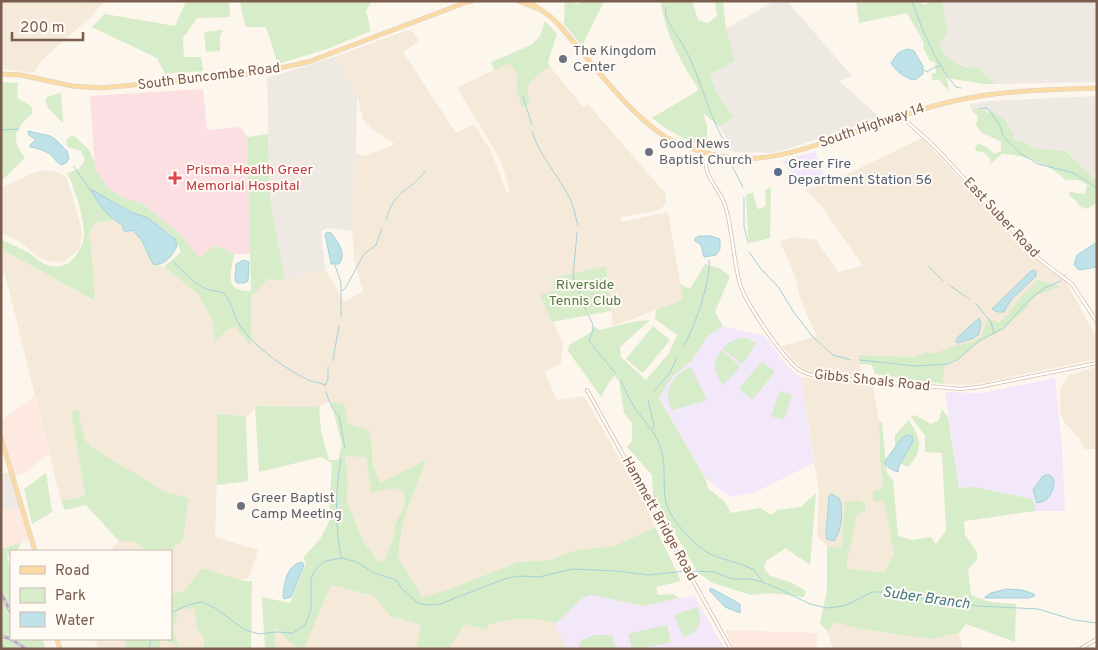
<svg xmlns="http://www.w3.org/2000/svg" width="1098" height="650" font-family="Overpass,sans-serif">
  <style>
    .residential { fill: #f5e9da }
    .commercial { fill: #fde9e0 }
    .industrial { fill: #efe9e4 }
    .education { fill: #f3e8fa }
    .medical { fill: #fbdfe2 }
    .green { fill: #d7ecc9; fill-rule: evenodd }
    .water { fill: #bfe2e8; stroke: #a5d1da }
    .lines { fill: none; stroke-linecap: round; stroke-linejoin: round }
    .stream { stroke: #a5d1da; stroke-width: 1 }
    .minor-casing { stroke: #d1bfb0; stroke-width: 4 }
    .major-casing { stroke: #dad2cd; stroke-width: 5 }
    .minor { stroke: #fff; stroke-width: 2.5 }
    .major { stroke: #fbdba5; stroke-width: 4 }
    .rail-casing { stroke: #baa8c9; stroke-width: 3 }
    .rail { stroke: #fffaf3; stroke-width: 1; stroke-dasharray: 4; stroke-linecap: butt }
    .worship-dot { fill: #6b7280; stroke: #fffaf3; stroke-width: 2 }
    .service-dot { fill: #5c6f8a; stroke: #fffaf3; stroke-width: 2 }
    .health-dot { fill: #e0444e; stroke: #fffaf3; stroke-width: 2 }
    .labels { text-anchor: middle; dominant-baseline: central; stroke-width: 4; stroke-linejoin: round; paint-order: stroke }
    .worship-label { font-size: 14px; fill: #5b616d; stroke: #fffaf3; text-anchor: start }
    .street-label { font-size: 14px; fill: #7a5d4d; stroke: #fffaf3 }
    .service-label { font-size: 14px; fill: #4e5e75; stroke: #fffaf3; text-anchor: start }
    .health-label { font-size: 14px; fill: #be3a42; stroke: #fffaf3; text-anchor: start }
    .park-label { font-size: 14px; fill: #527a41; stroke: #fffaf3 }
    .water-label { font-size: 15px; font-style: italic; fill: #437a85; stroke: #fffaf3 }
  </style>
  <rect width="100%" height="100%" fill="#fdf6ec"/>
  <g class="residential">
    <path d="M 1,1 L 80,1 L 82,4 L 84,1 L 104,1 L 91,17 L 43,59 L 35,71 L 32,73 L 1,69 Z"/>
    <path d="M 407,30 L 413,32 L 419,41 L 403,52 L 456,133 L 474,124 L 492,153 L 506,192 L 510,191 L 502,164 L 494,149 L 457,88 L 510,62 L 518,76 L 516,87 L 522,108 L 529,104 L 526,92 L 529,82 L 546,68 L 551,68 L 583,107 L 588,104 L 665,193 L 666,203 L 660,210 L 621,217 L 621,222 L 668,212 L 683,300 L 613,326 L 605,266 L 554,291 L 541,295 L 563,344 L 561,364 L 545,372 L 557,400 L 584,396 L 644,501 L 655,527 L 615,546 L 577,550 L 550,560 L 518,562 L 447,590 L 422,597 L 398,557 L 403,521 L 426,461 L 380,483 L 373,465 L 370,432 L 347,423 L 331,401 L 319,407 L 256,406 L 248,416 L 217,414 L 217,482 L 215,537 L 258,550 L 250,575 L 243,581 L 202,568 L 184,591 L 171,594 L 171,551 L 170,551 L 183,539 L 189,498 L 166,492 L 91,447 L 84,438 L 77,409 L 71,412 L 85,496 L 61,501 L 5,274 L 1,274 L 1,249 L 94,301 L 91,244 L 88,236 L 95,223 L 113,220 L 117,223 L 122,224 L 123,230 L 126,232 L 130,229 L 132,230 L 141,239 L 153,264 L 164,267 L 198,294 L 213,322 L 215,343 L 227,330 L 236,327 L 251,345 L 251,297 L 268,279 L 285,281 L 325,269 L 344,302 L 363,291 L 355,264 L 352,231 L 356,154 L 365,156 L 395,144 L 373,130 L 363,120 L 357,95 L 334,57 Z"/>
    <path d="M 922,138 L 1008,230 L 1048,269 L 1065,280 L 1097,338 L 1097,359 L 972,385 L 943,384 L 945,363 L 926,352 L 914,357 L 859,355 L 861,378 L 819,374 L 803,369 L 792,359 L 782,346 L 817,336 L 808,317 L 800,297 L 794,273 L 780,241 L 798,237 L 816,240 L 838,272 L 863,266 L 821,206 L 805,189 L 831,182 Z"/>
    <path d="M 45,170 L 58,172 L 67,178 L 81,227 L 82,234 L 79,249 L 64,262 L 48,261 L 40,258 L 22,243 L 1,232 L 1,188 L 33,173 Z"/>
    <path d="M 1097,367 L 1097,449 L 1084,449 L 1079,438 L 1065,423 L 1060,413 L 1060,389 L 1069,375 Z"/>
    <path d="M 801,377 L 873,386 L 879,421 L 880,460 L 883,484 L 881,489 L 873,491 L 873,500 L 884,501 L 894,554 L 884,573 L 846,568 L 857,513 L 845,503 L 841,548 L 827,546 L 817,536 L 819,492 Z"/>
    <path d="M 345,455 L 366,456 L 371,493 L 393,488 L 404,491 L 405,506 L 395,524 L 393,539 L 384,562 L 378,561 L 363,541 L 347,502 L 348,478 Z"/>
    <path d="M 119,541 L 133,541 L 141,545 L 145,551 L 109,551 Z"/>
    <path d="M 331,585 L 374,596 L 390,616 L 421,625 L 416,649 L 304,649 Z"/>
    <path d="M 195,608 L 197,628 L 204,640 L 203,649 L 159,649 L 161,639 L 180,648 L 172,628 L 177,619 L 177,609 Z"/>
    <path d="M 523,619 L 545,619 L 555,624 L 567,649 L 448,649 L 465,624 L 486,630 L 488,625 L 500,621 Z"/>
    <path d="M 834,621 L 855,628 L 930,639 L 959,633 L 963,649 L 833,649 L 827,631 Z"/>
    <path d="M 273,628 L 280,630 L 286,638 L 300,649 L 276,649 Z"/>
    <path d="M 95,639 L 125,639 L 126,649 L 98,649 Z"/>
  </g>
  <g class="commercial">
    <path d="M 35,396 L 49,454 L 24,473 L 15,476 L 1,432 L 1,421 Z"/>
    <path d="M 20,506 L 30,538 L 21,543 L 4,548 L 1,547 L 1,511 Z"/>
    <path d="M 725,630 L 818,633 L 816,649 L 734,649 Z"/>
  </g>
  <g class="industrial">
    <path d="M 774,1 L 787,1 L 852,76 L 839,81 L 881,118 L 790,148 L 771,153 L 733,152 L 720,127 L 732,116 L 718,96 L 710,73 L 735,61 L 726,29 Z"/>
    <path d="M 942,1 L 1097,1 L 1096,82 L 996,84 L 982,72 L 981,69 L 976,66 L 972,69 L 949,60 L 942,53 L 939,44 L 948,32 Z"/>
    <path d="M 334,57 L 357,95 L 356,154 L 352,231 L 327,228 L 321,231 L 325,269 L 285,281 L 270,198 L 267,78 Z"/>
    <path d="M 1097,96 L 1097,181 L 1067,151 L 1034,148 L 1021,141 L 1014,141 L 1000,116 L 994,111 L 989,113 L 981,109 L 971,110 L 969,104 L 990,101 Z"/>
    <path d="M 10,472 L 20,506 L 1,511 L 1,474 Z"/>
  </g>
  <g class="education">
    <path d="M 815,151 L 827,183 L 805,189 L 782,161 Z"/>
    <path d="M 723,326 L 765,336 L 787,366 L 801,377 L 814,463 L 754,493 L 730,497 L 705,478 L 659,397 L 672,377 L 691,361 L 708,336 Z"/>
    <path d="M 1055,378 L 1062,447 L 1065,511 L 1036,511 L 1031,499 L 975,487 L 959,488 L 945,392 L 981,393 Z"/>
    <path d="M 593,595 L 644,606 L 672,599 L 694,596 L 725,649 L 567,649 L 555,624 L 583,597 Z"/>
  </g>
  <path class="medical" d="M 203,89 L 207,130 L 240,127 L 247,137 L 250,254 L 234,254 L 216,245 L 199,257 L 178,232 L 142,203 L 123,198 L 108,187 L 95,169 L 90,96 Z"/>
  <g class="green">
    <path d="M 186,1 L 229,1 L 230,17 L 197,18 L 183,38 L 184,57 L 201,57 L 203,71 L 165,74 L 157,58 L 92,27 L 105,14 L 175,26 Z"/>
    <path d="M 240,1 L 372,1 L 366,11 L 371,31 L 327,49 L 278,64 L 266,27 L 246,27 C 244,18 241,11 240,1 Z"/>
    <path d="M 565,1 L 578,4 L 580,1 L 604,1 L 582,46 L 564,24 Z"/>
    <path d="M 661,1 L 692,1 L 698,20 L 708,23 L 717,16 L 715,3 L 723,1 L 726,29 L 735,61 L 710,74 L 718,96 L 733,116 L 720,127 L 703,113 L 707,126 L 707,148 C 686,140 669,132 652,118 L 699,90 C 682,64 664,33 661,1 Z"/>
    <path d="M 856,1 L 921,1 L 923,5 L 934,1 L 942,1 L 948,32 L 939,44 C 945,60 957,64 972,69 L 975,66 L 981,69 L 982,72 L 996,84 L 984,84 L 947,78 L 949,92 L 939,79 L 932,81 L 932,74 L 936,73 L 935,62 L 930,61 L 923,48 L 924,43 L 907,13 L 859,23 Z"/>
    <path d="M 545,21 L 557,34 L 548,62 L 551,68 C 545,68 545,70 541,73 C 527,85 525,85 530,104 L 522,108 L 516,87 L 518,76 L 510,63 L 494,70 L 491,62 L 531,45 L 540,36 Z"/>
    <path d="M 223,30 L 220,36 L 220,51 L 206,52 L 204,32 Z"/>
    <path d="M 1,82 L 18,83 L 17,98 L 31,106 L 33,113 C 15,128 10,139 25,158 L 1,181 Z"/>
    <path d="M 61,93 L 63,123 L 49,109 L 45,101 L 47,97 Z"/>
    <path d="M 981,109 L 989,113 L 994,111 C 1004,119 1013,127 1014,141 L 1021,141 L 1034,148 L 1066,151 L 1097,181 L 1097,203 L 1086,209 L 1079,206 L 1077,202 L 1069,195 L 1070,192 L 1085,194 L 1087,185 L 1079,180 L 1066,180 C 1051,165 1023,154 1002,154 L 989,165 L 991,160 L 984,152 L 976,151 L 975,148 L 979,143 L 989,149 L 994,154 L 1001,151 L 1001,142 L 981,132 L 976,125 L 978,116 L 971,110 Z"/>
    <path d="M 268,134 L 270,198 L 285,281 L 268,279 L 251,297 L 251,346 L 236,327 L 227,330 L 215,343 L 213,322 L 198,294 L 164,267 L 181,252 C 179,248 178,244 176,241 C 166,224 114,203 95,197 L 113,220 L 95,223 L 88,236 L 91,244 L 95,301 L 1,249 L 1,239 C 10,244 20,248 29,253 C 36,258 42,265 52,266 C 70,270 84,249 84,232 C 84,219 74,185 67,173 L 79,169 L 85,160 L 81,151 L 68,147 L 66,143 L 67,139 L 73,135 L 89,150 L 95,163 L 95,169 L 108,187 L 123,198 L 142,203 L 178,232 L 199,257 L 216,245 L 234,254 C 231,275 223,291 251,291 L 247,137 Z"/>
    <path d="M 771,187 L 770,238 L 749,243 L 748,234 L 746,194 L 753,193 L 756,205 L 758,209 L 763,208 L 766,205 L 765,190 Z"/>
    <path d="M 705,264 L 719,268 L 730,276 L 715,312 L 723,326 L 708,336 L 691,361 L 672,377 L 659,398 L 705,478 L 708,488 L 725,502 L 731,513 L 760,508 L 771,515 L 777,510 L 801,507 L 816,493 L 810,565 C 802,558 793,555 786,548 L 767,560 L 764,568 L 770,576 L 790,582 L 806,591 L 804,597 L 769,593 L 751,595 L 713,583 L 698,573 L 653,495 L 652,475 L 627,447 L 632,441 L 632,423 L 624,413 L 619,381 L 615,376 L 610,381 L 601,397 L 568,351 L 569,345 L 591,332 L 594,326 L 599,330 L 637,321 L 650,320 L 620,347 L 621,357 L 646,380 L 669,353 L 677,335 L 655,319 L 656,310 L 683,300 L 680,284 L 690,289 Z"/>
    <path d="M 606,266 L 611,311 L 552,322 L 540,295 L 554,291 L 554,278 Z"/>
    <path d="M 1038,280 L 1060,287 L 1036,295 L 1022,313 L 1008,323 L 996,333 L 980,341 L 959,358 L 945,363 L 943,384 L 875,374 L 872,365 L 860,364 L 859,355 L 914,357 L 926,352 L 934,354 L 957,345 L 973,342 L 981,336 L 988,319 L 999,323 L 1010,311 L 1018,300 Z"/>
    <path d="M 653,326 L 670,340 L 643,373 L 626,359 Z"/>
    <path d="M 739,338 L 746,338 L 756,343 L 743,363 L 741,363 L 722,349 L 728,343 Z"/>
    <path d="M 721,350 L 739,365 L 739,368 L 723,385 C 713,373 712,362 721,350 Z"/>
    <path d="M 762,361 L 775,372 L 752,400 L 739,389 Z"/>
    <path d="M 691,367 L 706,398 L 705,401 L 672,410 C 662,391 673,374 691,367 Z"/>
    <path d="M 780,391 L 792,395 L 784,420 L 771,416 Z"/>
    <path d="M 331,401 L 345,405 L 347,423 L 370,431 L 373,465 L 380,483 L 426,460 L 403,521 L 398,557 L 422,597 L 447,590 L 518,562 L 550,560 L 577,550 L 615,546 L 655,527 L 681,581 L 656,587 L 658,595 L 674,594 L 679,598 L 644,606 L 592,595 L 583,597 L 555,624 C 536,615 508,619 488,625 L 487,630 L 465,624 L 448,649 L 416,649 L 421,625 L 390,616 L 374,596 L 331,585 L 304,649 C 291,649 285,632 274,628 L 276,649 L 265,649 L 262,597 L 290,603 L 306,563 L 303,558 L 320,539 L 329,522 L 332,463 L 321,457 L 259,472 L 255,406 L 319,407 L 321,431 L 329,460 L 338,460 L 342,445 ZM 345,456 L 366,457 L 371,493 L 393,488 L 404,491 L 405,506 L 395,524 L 393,539 L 384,562 L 378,561 L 363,541 L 347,502 L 348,478 Z"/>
    <path d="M 78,409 L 84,438 L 91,447 L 166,492 L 189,498 L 183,540 L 170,551 L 145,551 C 138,541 131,541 119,541 L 86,505 L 65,510 L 61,501 L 85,496 L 71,412 Z"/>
    <path d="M 942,409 L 948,417 L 959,488 L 975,487 L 1032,499 L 1036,511 L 964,521 L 965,535 L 977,552 L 977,560 L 968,569 L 971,595 L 990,602 L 1016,604 L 1015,642 L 966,624 L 959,633 L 930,639 L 855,628 L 835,622 L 827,631 L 820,623 L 827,590 L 827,546 L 841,548 L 845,502 L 858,500 L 865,503 L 865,511 L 857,514 L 846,568 L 884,573 L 894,554 L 884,501 L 873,501 L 873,491 L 881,489 L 883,484 L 880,460 L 879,421 L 882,423 L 887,473 L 893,480 L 898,536 L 912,540 L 931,537 L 936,544 L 946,531 L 942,453 L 925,452 L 925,436 L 911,417 L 915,415 L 931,424 L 939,420 Z"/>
    <path d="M 217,414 L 246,416 L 248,481 L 217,485 Z"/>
    <path d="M 909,420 C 921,440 924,447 909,467 L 901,464 L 912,441 L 908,436 L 895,447 L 895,435 Z"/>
    <path d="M 46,473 L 52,512 L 32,524 L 24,489 Z"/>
    <path d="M 21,543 L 17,551 L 11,551 L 11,554 L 7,556 L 11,568 L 11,639 L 43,639 L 45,649 L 1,649 L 1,547 L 4,548 Z"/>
    <path d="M 202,568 L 243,581 L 252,581 L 251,649 L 203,649 L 204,640 L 197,628 L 194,608 L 177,610 L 177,619 L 172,628 L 180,648 L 162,639 L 171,639 L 171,594 L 184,591 Z"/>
    <path d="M 697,607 C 703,622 700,632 684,637 L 674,616 L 676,614 Z"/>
    <path d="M 667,625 L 671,642 L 640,649 L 632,649 L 628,634 Z"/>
    <path d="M 594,635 L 612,635 L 616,649 L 579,649 L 579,643 L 584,639 Z"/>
    <path d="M 125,639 L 161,639 L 159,649 L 126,649 Z"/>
  </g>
  <g class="water">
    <path d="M 907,49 L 914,51 L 923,66 L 923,74 L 915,80 C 906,79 896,71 891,63 L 898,53 Z"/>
    <path d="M 28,131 L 50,136 L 55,139 L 67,151 L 69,158 L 66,163 L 62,165 C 57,163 56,161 53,157 C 49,152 36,147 30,147 L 30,145 L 36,140 L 29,135 Z"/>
    <path d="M 92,190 L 131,212 L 148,218 L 175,239 L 177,245 C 174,255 163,267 153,264 L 141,239 L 132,230 L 126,232 L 123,230 L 123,225 C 110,220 98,203 91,191 Z"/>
    <path d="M 327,232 L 331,233 C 338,242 347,253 339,264 L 331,264 L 325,234 Z"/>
    <path d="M 711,236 L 720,239 L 720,249 L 716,255 L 704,257 L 701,245 L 695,241 L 695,238 L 700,236 Z"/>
    <path d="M 1097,242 L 1097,267 L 1079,270 L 1074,265 L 1077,255 Z"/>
    <path d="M 244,260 L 249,262 L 248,281 L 244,283 L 237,283 L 235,280 L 236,264 Z"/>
    <path d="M 1034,270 L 1036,271 L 1036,276 L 1011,300 L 1004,312 L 998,312 L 992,309 L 1031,271 Z"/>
    <path d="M 979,318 L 981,323 L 979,334 L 974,338 L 958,343 L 956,342 L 958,337 Z"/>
    <path d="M 908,435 L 912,436 L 913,441 L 899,466 L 898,472 C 893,471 889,468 885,464 L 885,461 L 902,438 Z"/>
    <path d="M 1046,475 L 1050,475 L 1054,480 C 1054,491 1049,502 1037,503 L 1033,490 L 1043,476 Z"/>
    <path d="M 831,494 L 839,498 C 844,510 842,530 834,541 L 827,539 L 826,534 L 829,496 Z"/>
    <path d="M 302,562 L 304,565 L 291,597 L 284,599 L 283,597 C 284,584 286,565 302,562 Z"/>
    <path d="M 711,588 L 740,604 L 740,613 L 725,607 L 709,590 Z"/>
    <path d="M 1007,589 L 1022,590 L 1034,594 L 1035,596 L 1028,598 L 985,598 L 985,597 L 991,593 Z"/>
  </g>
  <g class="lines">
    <g class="stream">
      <path d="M 912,1 L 922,28 L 934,54 L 945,73 L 956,87 L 961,88"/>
      <path d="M 667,7 L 665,10 C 666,23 678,36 684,47 C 702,79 709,121 730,150"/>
      <path d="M 924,70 L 927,72 L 933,68 L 940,66"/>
      <path d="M 523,97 L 532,125"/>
      <path d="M 978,109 L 987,108 L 990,111 L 1000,126 L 1003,136 L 1020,153 L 1038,164 L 1074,173 L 1097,188"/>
      <path d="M 1,130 L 19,129"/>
      <path d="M 532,131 C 539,155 555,171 567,193 C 573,203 575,214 578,226"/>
      <path d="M 732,166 L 743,187"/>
      <path d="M 74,167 L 91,191"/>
      <path d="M 744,197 L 744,226 L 748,243"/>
      <path d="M 386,220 C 388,214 390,207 394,201 C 402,190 417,184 425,171"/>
      <path d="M 577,233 L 573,276 L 574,280 L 580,286 L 579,293 L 586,310"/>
      <path d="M 749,252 L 761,269 L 779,288 L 793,311 L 812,336 L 833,355 L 851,360"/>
      <path d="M 173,262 L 197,284 L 206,289 L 224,293 C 233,304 234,319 243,330 C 254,346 292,374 311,381 C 315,382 321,383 325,385"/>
      <path d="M 335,265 L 341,283 L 341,317"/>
      <path d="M 928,266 L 943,281"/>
      <path d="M 1065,275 L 1066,274"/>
      <path d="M 949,285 L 969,299"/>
      <path d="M 342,291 L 346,287 L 364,254 L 376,245 L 382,228"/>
      <path d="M 976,304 L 991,322 L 994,333"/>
      <path d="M 588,315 C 596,327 593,329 589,341 L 616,374"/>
      <path d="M 684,345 C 694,329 712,278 709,260"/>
      <path d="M 333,360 L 339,326"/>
      <path d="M 859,360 L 915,366 L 947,364 L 957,360 L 979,341 L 1004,328 L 1030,299 L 1046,287 L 1061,281"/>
      <path d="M 621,381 C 625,389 628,397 633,405 C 642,419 654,430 660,446 C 667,464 662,484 666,503 C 670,519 695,546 710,554 C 723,560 737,562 750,568 L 754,570 L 762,581"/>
      <path d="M 325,386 L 328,379 L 328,367"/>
      <path d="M 654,391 L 670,373 L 677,357"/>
      <path d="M 326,392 L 332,408 L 339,416 L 345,448"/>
      <path d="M 648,400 L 654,425 L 653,429"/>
      <path d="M 341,459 C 335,491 335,526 341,557"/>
      <path d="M 689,571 L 714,572 L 732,579 L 752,579 L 773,586 L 810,604 L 827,608 L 843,606 L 851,603 L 872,592 L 880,592 L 909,597 L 944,600 L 978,606 L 1038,609 L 1074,620 L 1097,623"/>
      <path d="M 171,613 L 188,605 L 202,602 L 215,608 L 245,630 L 259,634 L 277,632 L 293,633 L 305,625 L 311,610 L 311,579 L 315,570 L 325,561 L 342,558 L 357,562 L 374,573 L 396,580 L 404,591 L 418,603 L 428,605 L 440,604 L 504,579 L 519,576 L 539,577 L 572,569 L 617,571 L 649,575 L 685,571"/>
      <path d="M 1,645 L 4,646 L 4,649"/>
      <path d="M 149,649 L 151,639"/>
    </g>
    <defs>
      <g id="minor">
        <path d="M 901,116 L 936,148 L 1039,259 L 1072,284 L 1097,322"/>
        <path d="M 707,153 C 701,176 718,185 725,205 C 733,231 733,259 740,284 C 746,304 782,356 798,369 C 805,374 812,375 820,377 L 961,389 L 979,387 L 1097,363"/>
        <path d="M 587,390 L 731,649"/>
        <path d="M 1080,649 L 1097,639"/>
      </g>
      <g id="major">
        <path d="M 518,1 L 536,8"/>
        <path d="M 528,1 L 551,17 L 560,26 C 591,62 628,113 667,138 C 677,144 688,147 699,151 C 753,168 794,153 846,135 C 881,123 917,109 954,101 C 1001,90 1049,90 1097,88"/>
        <path d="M 1,74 L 21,75 L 72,86 L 101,88 L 251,74 L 308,62 L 467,2 L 472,1"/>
        <path d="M 1,438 L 35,551"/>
        <path d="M 57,639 L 60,649"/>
      </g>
    </defs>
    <use href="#minor" class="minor-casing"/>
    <use href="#major" class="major-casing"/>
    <use href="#minor" class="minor"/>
    <use href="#major" class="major"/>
    <defs>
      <g id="rail">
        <path d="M 1,593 L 11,613"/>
        <path d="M 1,636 L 11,639"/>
        <path d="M 11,639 L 26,649"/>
      </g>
    </defs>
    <use href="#rail" class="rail-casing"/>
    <use href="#rail" class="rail"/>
  </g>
  <g class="worship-dot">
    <circle cx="563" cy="59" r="5"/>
    <circle cx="649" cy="152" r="5"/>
    <circle cx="241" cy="506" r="5"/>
  </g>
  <circle class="service-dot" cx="778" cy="172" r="5"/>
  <path class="health-dot" d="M172.5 170.5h5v5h5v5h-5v5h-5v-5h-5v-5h5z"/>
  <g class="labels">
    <g class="worship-label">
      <text x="573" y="51">The Kingdom<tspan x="573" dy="16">Center</tspan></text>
      <text x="659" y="144">Good News<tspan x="659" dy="16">Baptist Church</tspan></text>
      <text x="251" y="498">Greer Baptist<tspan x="251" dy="16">Camp Meeting</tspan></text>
    </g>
    <g class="street-label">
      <text transform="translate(209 77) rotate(-7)">South Buncombe Road</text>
      <text transform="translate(872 126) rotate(-19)">South Highway 14</text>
      <text transform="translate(1001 218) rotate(47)">East Suber Road</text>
      <text transform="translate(872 381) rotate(6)">Gibbs Shoals Road</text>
      <text transform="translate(659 519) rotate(61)">Hammett Bridge Road</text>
    </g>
    <g class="service-label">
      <text x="788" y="164">Greer Fire<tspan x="788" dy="16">Department Station 56</tspan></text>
    </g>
    <g class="health-label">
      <text x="186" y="170">Prisma Health Greer<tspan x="186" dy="16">Memorial Hospital</tspan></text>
    </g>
    <g class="park-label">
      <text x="585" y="285">Riverside<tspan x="585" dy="16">Tennis Club</tspan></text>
    </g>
    <g class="water-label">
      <text transform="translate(926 599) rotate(8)">Suber Branch</text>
    </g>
  </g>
  <rect width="1098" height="650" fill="none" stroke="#7a5d4d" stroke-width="5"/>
  <rect x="10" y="550" width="162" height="90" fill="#fffaf3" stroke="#cabbb1"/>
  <rect x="20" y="566" width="25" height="8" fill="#fbdba5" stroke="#cabbb1"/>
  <text x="55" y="575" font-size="15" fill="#7a5d4d">Road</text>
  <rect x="20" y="588" width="25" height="15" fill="#d7ecc9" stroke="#cabbb1"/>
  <text x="55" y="600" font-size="15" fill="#7a5d4d">Park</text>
  <rect x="20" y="612" width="25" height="15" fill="#bfe2e8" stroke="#cabbb1"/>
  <text x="55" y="625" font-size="15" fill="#7a5d4d">Water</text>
  <path d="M12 32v8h71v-8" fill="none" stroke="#7a5d4d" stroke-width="2.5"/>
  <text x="20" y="32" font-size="15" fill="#7a5d4d" stroke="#fffaf3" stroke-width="4" paint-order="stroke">200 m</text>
</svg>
